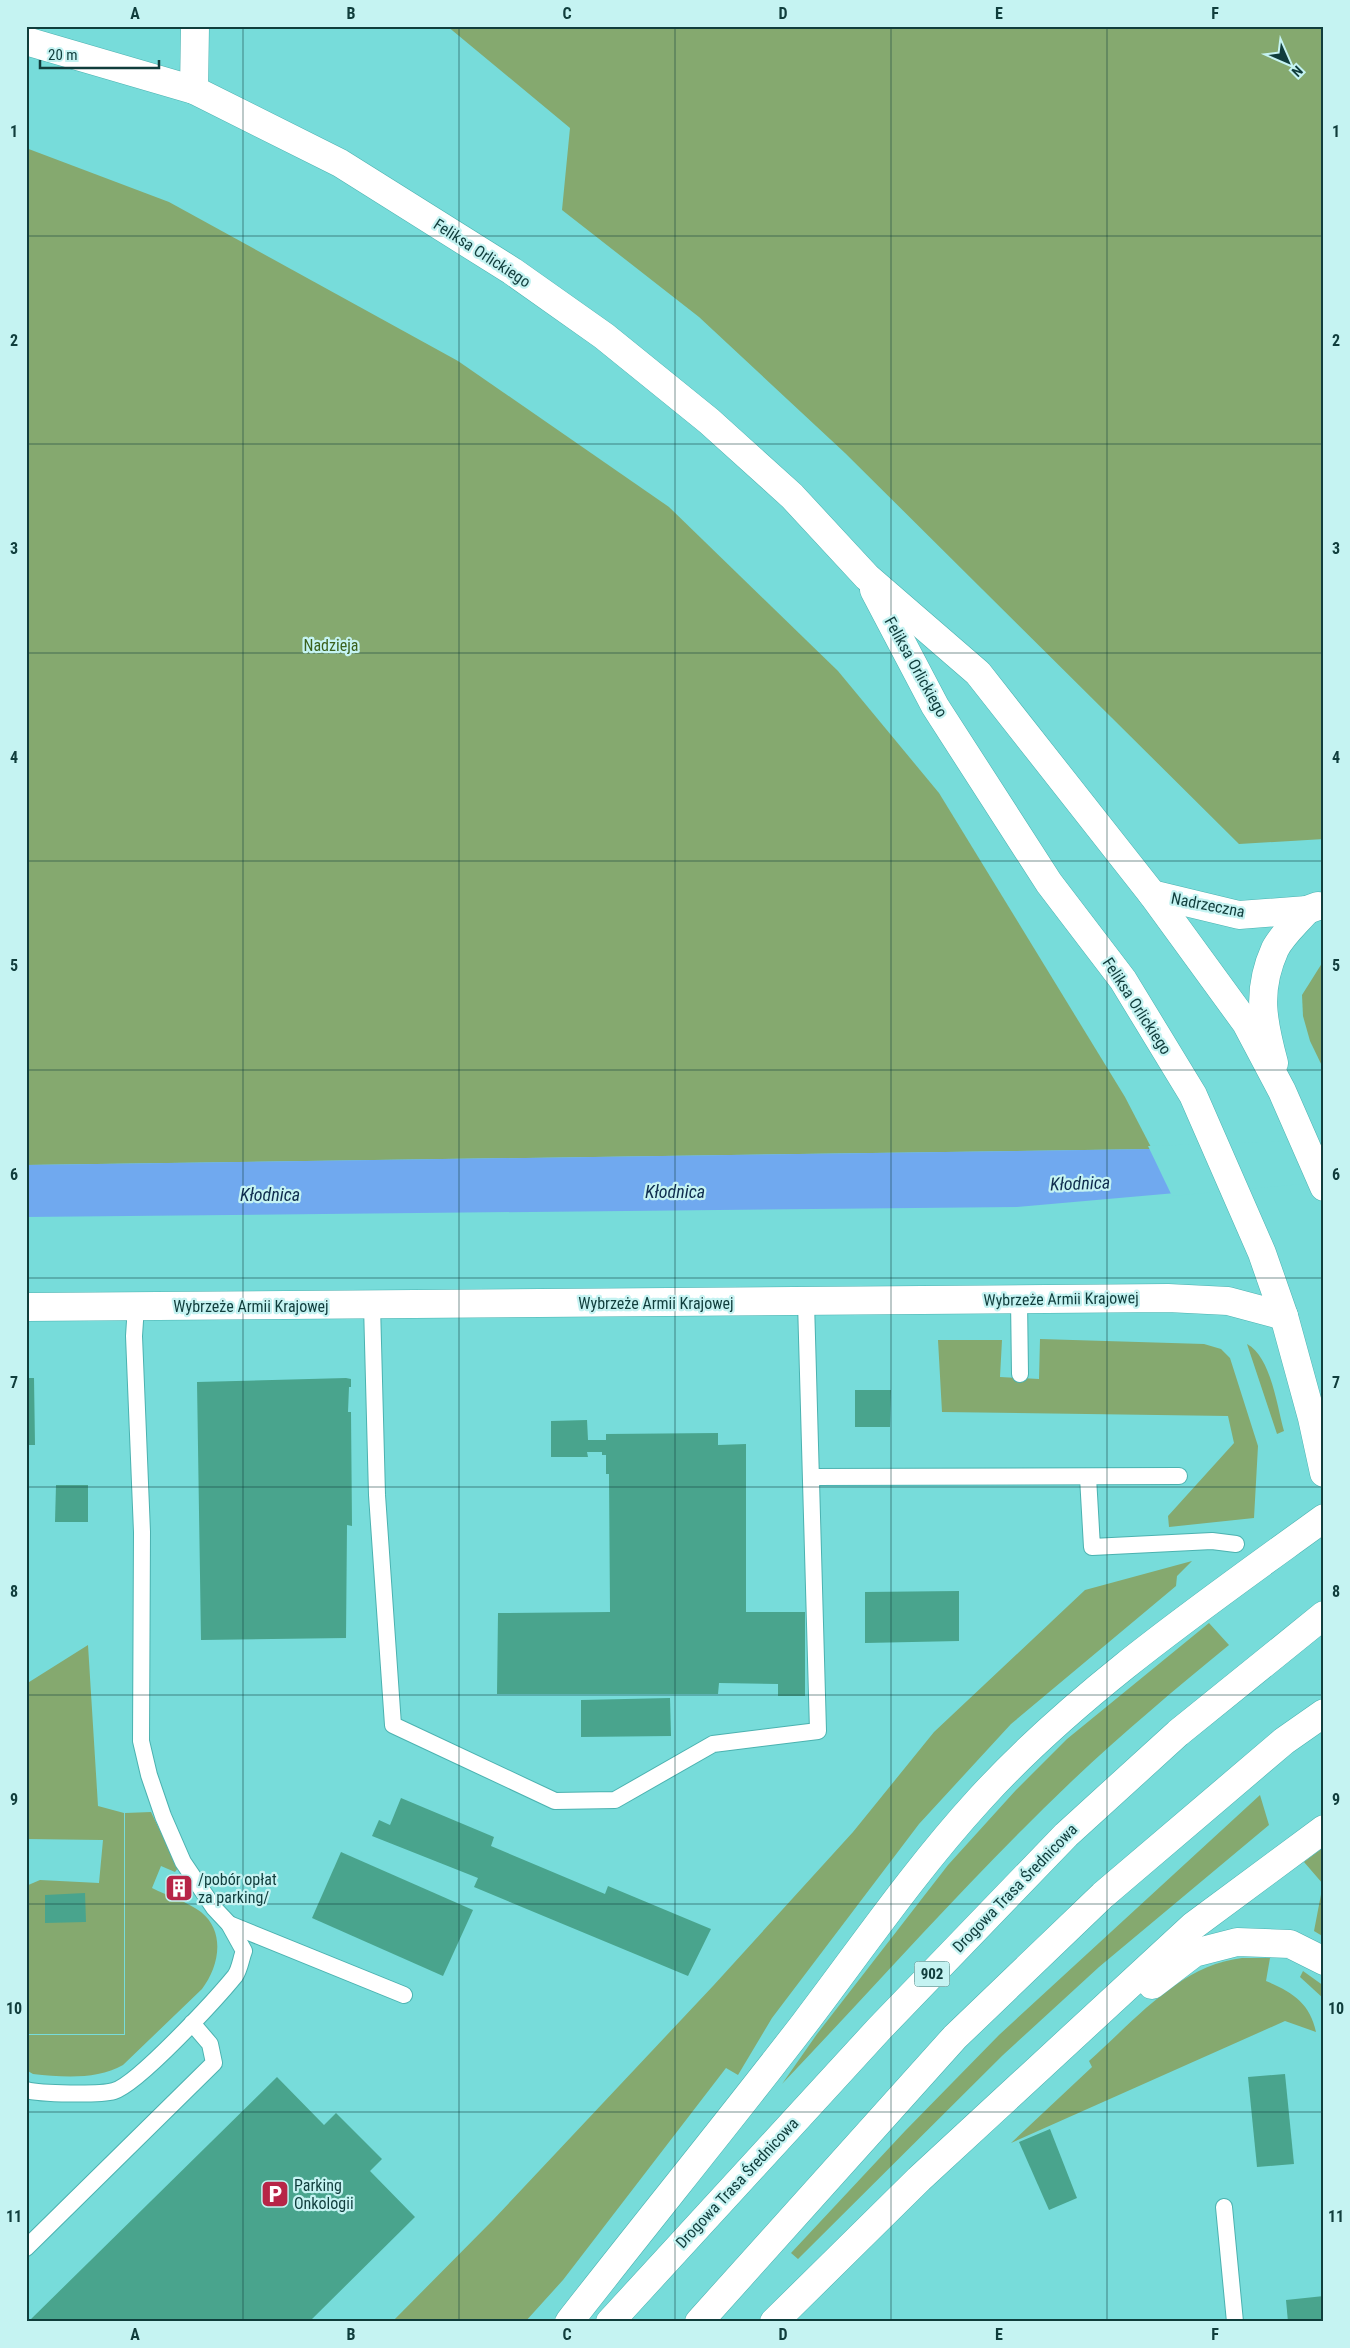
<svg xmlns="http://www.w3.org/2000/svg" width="1350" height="2348" font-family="'Roboto Condensed',sans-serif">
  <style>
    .green { fill: #85a96f }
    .water { fill: #70a9ef }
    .pier { fill: #77dcda }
    .building { fill: #49a48d }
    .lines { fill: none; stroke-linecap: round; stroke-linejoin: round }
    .lane-casing { stroke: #4bb2b0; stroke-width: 18 }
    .street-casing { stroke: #4bb2b0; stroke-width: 29 }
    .secondary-casing { stroke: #4bb2b0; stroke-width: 29 }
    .primary-casing { stroke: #4bb2b0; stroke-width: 29 }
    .lane { stroke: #fff; stroke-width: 16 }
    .street { stroke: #fff; stroke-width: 28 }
    .secondary { stroke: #fff; stroke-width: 28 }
    .primary { stroke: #fff; stroke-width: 28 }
    .grid { fill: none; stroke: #103d3c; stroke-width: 1; stroke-opacity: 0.55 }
    .labels { text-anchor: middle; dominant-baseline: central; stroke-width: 4.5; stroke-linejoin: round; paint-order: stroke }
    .shield { fill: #c5f3f2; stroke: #467473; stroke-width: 1 }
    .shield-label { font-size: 15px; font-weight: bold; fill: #103d3c }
    .street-label { font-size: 16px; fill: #103d3c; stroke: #c5f3f2 }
    .park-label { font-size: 16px; fill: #3b611d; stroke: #c5f3f2 }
    .poi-label { font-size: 16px; fill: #103d3c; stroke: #c5f3f2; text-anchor: start }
    .water-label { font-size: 18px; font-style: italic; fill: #0e2c4d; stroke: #c5f3f2 }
    .neatline { fill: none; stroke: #103d3c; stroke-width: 2 }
    .grid-label { font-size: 16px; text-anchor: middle; font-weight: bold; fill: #103d3c }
  </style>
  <rect width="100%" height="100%" fill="#77dcda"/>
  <g class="green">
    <path d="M 447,26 L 1324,26 L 1324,839 L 1239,844 L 845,453 L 699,317 L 562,210 L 570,128 Z"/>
    <path d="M 26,148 L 169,202 L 458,361 L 669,507 L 838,671 L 939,793 L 1125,1097 L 1152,1149 L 26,1165 Z"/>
    <path d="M 1324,960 L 1324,1070 L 1310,1041 L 1303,1016 L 1302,995 Z"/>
    <path d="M 1040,1339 L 1204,1344 L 1221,1349 L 1230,1358 L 1258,1446 L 1254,1518 L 1169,1527 L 1168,1516 L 1234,1443 L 1228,1416 L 942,1412 L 938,1340 L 1002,1340 L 1000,1377 L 1039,1379 Z"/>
    <path d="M 1247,1344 C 1271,1357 1277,1406 1284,1431 L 1277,1434 Z"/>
    <path d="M 1192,1561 L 1177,1576 L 1176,1586 L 1011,1724 L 919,1824 L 772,2018 L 738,2075 L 726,2068 L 563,2280 L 525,2322 L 392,2322 L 493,2220 L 713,1986 L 853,1832 L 934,1732 L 1085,1590 Z"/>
    <path d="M 1209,1623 L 1229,1645 C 1175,1689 1122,1734 1072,1781 C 971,1877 878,1983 782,2084 L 817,2034 L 948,1865 L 1016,1790 L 1067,1739 Z"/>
    <path d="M 88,1645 L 98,1806 L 124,1813 L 124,2034 L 26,2034 L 26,1886 L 40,1880 L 99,1883 L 103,1840 L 26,1839 L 26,1684 Z"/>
    <path d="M 1260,1795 L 1269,1825 L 1099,1967 L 1003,2055 L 798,2259 L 791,2253 L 905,2131 L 999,2035 Z"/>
    <path d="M 151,1812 L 178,1868 L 175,1872 L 161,1866 L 152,1888 C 168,1896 188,1902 201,1912 C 226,1932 219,1967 202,1989 L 123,2065 C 97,2080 62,2077 33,2074 L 26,2070 L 26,2035 L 125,2035 L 125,1813 Z"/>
    <path d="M 1324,1847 L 1324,1937 L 1314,1931 L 1323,1884 L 1304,1862 Z"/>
    <path d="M 1242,1958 L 1270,1958 L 1266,1981 C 1292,1992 1310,2003 1316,2032 L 1285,2021 L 1011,2143 L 1092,2067 L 1089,2061 C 1134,2021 1180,1965 1242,1958 Z"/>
    <path d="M 1303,1971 L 1324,1986 L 1324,1999 L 1300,1977 Z"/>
  </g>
  <path class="water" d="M 1324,1142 L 1324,1180 L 1017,1207 L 26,1217 L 26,1165 L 1152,1149 Z"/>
  <path class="pier" d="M 1324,1140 L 1324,1182 L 1172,1196 L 1148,1146 Z"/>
  <g class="building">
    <path d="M 26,1378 L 34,1378 L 35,1445 L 29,1445 L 29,1468 L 26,1468 Z"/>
    <path d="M 346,1378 L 351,1379 L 351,1387 L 349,1387 L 348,1412 L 351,1412 L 352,1526 L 347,1525 L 346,1638 L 201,1640 L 197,1382 Z"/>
    <path d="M 855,1390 L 891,1390 L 890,1427 L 855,1427 Z"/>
    <path d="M 587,1420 L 588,1440 L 606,1440 L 606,1434 L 718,1433 L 718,1445 L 746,1444 L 746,1612 L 805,1612 L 805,1696 L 778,1696 L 778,1684 L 719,1683 L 718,1694 L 497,1694 L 498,1613 L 610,1612 L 609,1474 L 606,1474 L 606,1455 L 602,1455 L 602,1452 L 587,1452 L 588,1457 L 551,1457 L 551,1421 Z"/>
    <path d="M 56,1485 L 88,1485 L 88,1522 L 55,1522 Z"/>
    <path d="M 959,1591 L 959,1641 L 865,1643 L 865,1592 Z"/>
    <path d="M 670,1698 L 671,1736 L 581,1737 L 581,1700 Z"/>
    <path d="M 401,1798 L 494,1837 L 491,1846 L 605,1894 L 608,1886 L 711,1929 L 688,1976 L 474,1887 L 478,1878 L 372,1836 L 379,1820 L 390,1825 Z"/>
    <path d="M 341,1852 L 473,1910 L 443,1976 L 312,1918 Z"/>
    <path d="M 183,1878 L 190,1891 L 175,1899 L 168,1885 Z"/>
    <path d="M 85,1893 L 86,1922 L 45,1923 L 45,1895 Z"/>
    <path d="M 1285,2074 L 1294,2164 L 1257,2167 L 1248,2077 Z"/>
    <path d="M 277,2077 L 324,2125 L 336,2113 L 382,2159 L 370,2171 L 415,2217 L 309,2322 L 28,2322 Z"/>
    <path d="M 1050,2129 L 1077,2198 L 1049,2210 L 1019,2142 Z"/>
    <path d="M 1324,2296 L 1324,2322 L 1288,2322 L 1286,2300 Z"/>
  </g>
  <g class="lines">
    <defs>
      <g id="lane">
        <path d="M 1019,1300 L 1020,1374"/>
        <path d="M 372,1305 L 377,1495 L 393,1725 L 555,1801 L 615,1800 L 713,1744 L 818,1731 L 806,1302"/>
        <path d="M 811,1477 L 1179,1476"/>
        <path d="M 1088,1477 L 1092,1547 L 1212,1541 L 1236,1544"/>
        <path d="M 229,1924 L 404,1995"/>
        <path d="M 26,2090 C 40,2094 100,2095 114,2091 C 138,2084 217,1998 235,1976 C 240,1969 241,1958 244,1951 L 229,1924 L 214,1908 L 183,1862 L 163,1816 L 149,1775 L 141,1741 L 142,1532 L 134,1336 L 136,1306"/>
        <path d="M 1224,2207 L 1235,2322"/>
        <path d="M 26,2248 L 214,2063 L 210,2044 L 192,2023"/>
      </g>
      <g id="street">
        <path d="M 1152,894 L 1239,915 L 1307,910 L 1318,906"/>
        <path d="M 1274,1063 C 1263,1022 1256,991 1275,949 C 1282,935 1297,922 1307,910"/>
        <path d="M 26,1307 L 1168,1298 L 1228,1301 L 1284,1316"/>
      </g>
      <g id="secondary">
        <path d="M 26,41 L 194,90 L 340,163 L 512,271 L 604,336 L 709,421 L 792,496 L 867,577 L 978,673 L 1152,894 L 1246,1023 L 1282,1091 L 1324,1187"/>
        <path d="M 194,90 L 195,26"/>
        <path d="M 874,590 L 935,706 L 1049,883 L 1123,980 L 1193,1095 L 1262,1253 L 1284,1316 L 1312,1418 L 1324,1473"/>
      </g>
      <g id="primary">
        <path d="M 1152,1985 L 1194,1953 L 1237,1942 L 1290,1944 L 1324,1961"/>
        <path d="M 569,2322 C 647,2222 727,2124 804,2024 C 861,1949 915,1870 979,1800 C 1076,1693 1207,1603 1324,1518"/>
        <path d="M 610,2322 L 879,2029 L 1066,1835 L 1178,1733 L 1324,1615"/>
        <path d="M 699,2322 L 955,2037 L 1103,1895 L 1284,1741 L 1324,1713"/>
        <path d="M 774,2322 L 919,2179 L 1193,1926 L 1324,1829"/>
      </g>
    </defs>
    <use href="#lane" class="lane-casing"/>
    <use href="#street" class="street-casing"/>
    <use href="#secondary" class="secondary-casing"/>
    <use href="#primary" class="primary-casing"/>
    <use href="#lane" class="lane"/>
    <use href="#street" class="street"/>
    <use href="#secondary" class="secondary"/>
    <use href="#primary" class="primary"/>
  </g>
  <path class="grid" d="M 243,26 L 243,2322M 459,26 L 459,2322M 675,26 L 675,2322M 891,26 L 891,2322M 1107,26 L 1107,2322M 26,236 L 1324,236M 26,444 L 1324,444M 26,653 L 1324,653M 26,861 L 1324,861M 26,1070 L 1324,1070M 26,1278 L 1324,1278M 26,1487 L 1324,1487M 26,1695 L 1324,1695M 26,1904 L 1324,1904M 26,2112 L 1324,2112"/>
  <defs>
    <symbol id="building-square" viewBox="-11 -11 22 22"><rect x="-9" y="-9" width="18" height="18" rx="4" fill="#b72547" stroke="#c5f3f2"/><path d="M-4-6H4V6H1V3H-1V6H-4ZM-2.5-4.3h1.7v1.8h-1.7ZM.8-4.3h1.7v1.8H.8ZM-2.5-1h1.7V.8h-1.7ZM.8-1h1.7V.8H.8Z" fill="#fff"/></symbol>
    <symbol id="parking-square" viewBox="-11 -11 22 22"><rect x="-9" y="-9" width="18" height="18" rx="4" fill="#b72547" stroke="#c5f3f2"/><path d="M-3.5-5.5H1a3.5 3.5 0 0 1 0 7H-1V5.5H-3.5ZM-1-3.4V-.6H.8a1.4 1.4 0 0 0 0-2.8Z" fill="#fff"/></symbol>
  </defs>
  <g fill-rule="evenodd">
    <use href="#building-square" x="163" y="1872" width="32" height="32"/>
    <use href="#parking-square" x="259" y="2178" width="32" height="32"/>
  </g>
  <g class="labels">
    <rect class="shield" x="914.5" y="1961.5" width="35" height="25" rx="4"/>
    <g class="shield-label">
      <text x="932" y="1974">902</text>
    </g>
    <g class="street-label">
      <text transform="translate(482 253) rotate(33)">Feliksa Orlickiego</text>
      <text transform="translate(916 667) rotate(61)">Feliksa Orlickiego</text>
      <text transform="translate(1208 905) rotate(11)">Nadrzeczna</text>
      <text transform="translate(1137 1006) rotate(57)">Feliksa Orlickiego</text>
      <text transform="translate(1061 1299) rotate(-1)">Wybrzeże Armii Krajowej</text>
      <text x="656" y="1303">Wybrzeże Armii Krajowej</text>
      <text x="251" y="1306">Wybrzeże Armii Krajowej</text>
      <text transform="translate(1015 1888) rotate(-46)">Drogowa Trasa Średnicowa</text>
      <text transform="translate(737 2183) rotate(-47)">Drogowa Trasa Średnicowa</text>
    </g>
    <g class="park-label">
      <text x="331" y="645">Nadzieja</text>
    </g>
    <g class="poi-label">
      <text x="198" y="1879">/pobór opłat<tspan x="198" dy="18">za parking/</tspan></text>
      <text x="294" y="2185">Parking<tspan x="294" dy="18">Onkologii</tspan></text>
    </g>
    <g class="water-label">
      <text transform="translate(1080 1183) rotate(-2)">Kłodnica</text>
      <text x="675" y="1191">Kłodnica</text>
      <text x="270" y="1194">Kłodnica</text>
    </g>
  </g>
  <rect width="1350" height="2348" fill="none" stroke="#c5f3f2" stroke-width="55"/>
  <g transform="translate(1288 62) rotate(135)" stroke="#c5f3f2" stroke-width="4" paint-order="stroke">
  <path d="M0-4L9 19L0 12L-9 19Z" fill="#103d3c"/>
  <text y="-8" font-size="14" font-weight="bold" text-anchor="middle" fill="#103d3c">N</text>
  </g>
  <path d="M40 60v8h119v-8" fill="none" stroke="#103d3c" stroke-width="2.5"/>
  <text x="48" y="60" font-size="15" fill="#103d3c" stroke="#c5f3f2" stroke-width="4" paint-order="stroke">20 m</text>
  <rect x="28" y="28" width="1294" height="2292" class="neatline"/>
  <g class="grid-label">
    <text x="135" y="19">A</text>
    <text x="351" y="19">B</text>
    <text x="567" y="19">C</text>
    <text x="783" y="19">D</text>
    <text x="999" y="19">E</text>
    <text x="1215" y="19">F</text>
    <text x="14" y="137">1</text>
    <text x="1336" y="137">1</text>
    <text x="14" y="346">2</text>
    <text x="1336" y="346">2</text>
    <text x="14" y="554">3</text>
    <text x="1336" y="554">3</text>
    <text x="14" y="763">4</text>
    <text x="1336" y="763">4</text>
    <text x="14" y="971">5</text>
    <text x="1336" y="971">5</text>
    <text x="14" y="1180">6</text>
    <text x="1336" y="1180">6</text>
    <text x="14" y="1388">7</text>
    <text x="1336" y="1388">7</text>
    <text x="14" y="1597">8</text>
    <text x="1336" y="1597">8</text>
    <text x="14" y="1805">9</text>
    <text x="1336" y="1805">9</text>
    <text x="14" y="2014">10</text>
    <text x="1336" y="2014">10</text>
    <text x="14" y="2222">11</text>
    <text x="1336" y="2222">11</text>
    <text x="135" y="2340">A</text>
    <text x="351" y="2340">B</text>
    <text x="567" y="2340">C</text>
    <text x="783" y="2340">D</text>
    <text x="999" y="2340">E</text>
    <text x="1215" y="2340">F</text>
  </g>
</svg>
